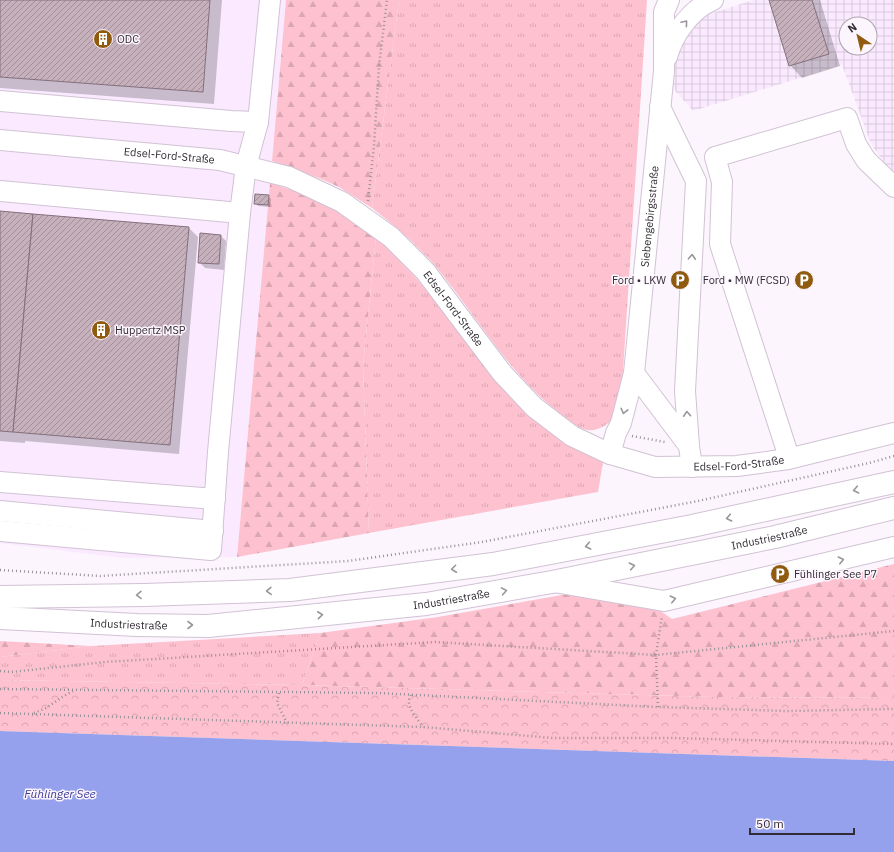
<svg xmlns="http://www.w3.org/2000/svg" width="894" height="852" font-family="'IBM Plex Sans',sans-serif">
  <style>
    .built { fill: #fbeaff }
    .industrial { fill: url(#industrial-grid); fill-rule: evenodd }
    .grass { fill: url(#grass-tufts) }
    .forest { fill: url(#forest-firs) }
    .park { fill: url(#park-crowns) }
    .water { fill: #96a1ed }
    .shadow { fill: #0003 }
    .building { fill: url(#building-hatch); stroke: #84707c }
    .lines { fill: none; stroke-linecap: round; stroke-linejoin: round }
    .minor-casing { stroke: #d1c2d4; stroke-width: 22 }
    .highway-casing { stroke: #d1c2d4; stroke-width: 24 }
    .path { stroke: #979098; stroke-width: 2.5; stroke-dasharray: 1 3; stroke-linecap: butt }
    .minor { stroke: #fff; stroke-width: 20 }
    .highway { stroke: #fff; stroke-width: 22 }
    .oneway { stroke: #98969a }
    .labels { text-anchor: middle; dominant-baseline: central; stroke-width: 3; stroke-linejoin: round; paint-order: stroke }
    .poi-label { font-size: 11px; fill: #322c34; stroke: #fcf5fd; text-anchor: start }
    .street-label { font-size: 11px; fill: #322c34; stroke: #fcf5fd }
    .water-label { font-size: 12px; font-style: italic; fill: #3b3d95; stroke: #fcf5fd }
  </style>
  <defs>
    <pattern id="industrial-grid" width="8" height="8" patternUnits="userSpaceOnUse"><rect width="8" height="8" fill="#fbeaff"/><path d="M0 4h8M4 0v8" fill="none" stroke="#d8c9db"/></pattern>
    <pattern id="grass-tufts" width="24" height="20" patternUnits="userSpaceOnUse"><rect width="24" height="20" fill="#fec1cf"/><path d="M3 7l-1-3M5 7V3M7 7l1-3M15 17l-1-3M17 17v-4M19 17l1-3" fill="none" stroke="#daa6b2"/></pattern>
    <pattern id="forest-firs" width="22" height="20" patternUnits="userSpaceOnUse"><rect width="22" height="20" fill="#fec1cf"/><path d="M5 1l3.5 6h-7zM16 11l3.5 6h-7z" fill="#daa6b2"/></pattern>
    <pattern id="park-crowns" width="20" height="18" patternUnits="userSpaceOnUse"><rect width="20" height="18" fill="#fec1cf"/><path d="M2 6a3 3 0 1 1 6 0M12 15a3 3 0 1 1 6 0" fill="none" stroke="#daa6b2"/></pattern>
    <pattern id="building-hatch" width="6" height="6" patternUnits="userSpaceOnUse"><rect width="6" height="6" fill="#c5b0bc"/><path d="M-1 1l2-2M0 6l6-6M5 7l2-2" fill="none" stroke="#a18f9a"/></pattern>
  </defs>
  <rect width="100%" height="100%" fill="#fcf5fd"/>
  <path class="built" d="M 0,0 L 286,0 L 237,557 L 122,558 L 0,543 Z"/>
  <path class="industrial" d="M 753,0 L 894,0 L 894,173 L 889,169 L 871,144 L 842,65 L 693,111 L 669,84 L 679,47 L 703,16 ZM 846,24 L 870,24 L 870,48 L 846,48 Z"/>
  <g class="grass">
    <path d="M 399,0 L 647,0 L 623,371 L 617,417 C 609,423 598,432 587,430 C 578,428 570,421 563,416 C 511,377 478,318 437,268 C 433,262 427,257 422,252 C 407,236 390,222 372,208 Z"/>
    <path d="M 376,237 L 399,260 L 416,278 L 525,411 L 548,431 L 561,440 L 603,462 L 598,492 L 369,533 L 363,365 Z"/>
    <path d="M 320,633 L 302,685 L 0,680 L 0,657 L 91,646 Z"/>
  </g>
  <g class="forest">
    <path d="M 286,0 L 399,0 L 372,208 L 339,187 L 321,179 L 272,161 Z"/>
    <path d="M 270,183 C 294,190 318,199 340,212 C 352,220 364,229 376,237 L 363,365 L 369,533 L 237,557 Z"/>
    <path d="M 894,564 L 894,698 L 713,697 L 302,685 L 320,633 L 438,617 L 573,593 L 655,607 L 672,619 Z"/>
    <path d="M 0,641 L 91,646 L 0,657 Z"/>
  </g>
  <path class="park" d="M 0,680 L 302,685 L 713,697 L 894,698 L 894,761 L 0,731 Z"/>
  <path class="water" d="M 0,731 L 894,761 L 894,852 L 0,852 Z"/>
  <g class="shadow">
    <path d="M 0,0 L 222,0 L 214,104 L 0,88 Z"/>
    <path d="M 770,0 L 820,0 L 840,66 L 802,78 L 790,65 Z"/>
    <path d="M 268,196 L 271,199 L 270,207 L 258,206 L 255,203 Z"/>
    <path d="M 0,212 L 189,228 L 198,237 L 179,454 L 25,441 L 25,443 L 0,441 Z"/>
    <path d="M 221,236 L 226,241 L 224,270 L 205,268 L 199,262 Z"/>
  </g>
  <g class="building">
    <path d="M 0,0 L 210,0 L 203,92 L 0,77 Z"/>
    <path d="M 769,0 L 812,0 L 829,54 L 789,66 Z"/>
    <path d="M 255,194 L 269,195 L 268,205 L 254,204 Z"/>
    <path d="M 0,211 L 33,214 L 13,432 L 0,431 Z"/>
    <path d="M 33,214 L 189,227 L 170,445 L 13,432 Z"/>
    <path d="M 200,233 L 221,235 L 219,264 L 198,263 Z"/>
  </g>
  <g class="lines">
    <defs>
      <g id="minor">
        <path d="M 667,57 C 673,34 691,9 713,0"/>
        <path d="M 0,101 L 231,121 L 258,122"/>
        <path d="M 660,107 L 696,181 L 685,391 L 689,446 L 692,467"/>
        <path id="s1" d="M 0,140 L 220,160 L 289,177 L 342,202 L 391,237 L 425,271 L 502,373 L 534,407 L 572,436 L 610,454 L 655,467 L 737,466 L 788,459 L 894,433"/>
        <path d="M 0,191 L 240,213 L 246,166 L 258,122 L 270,0"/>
        <path d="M 634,373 L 689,446"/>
        <path id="s2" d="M 610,454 L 616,433 L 621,423 L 634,373 L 664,71 L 664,12 L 669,0"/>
        <path d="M 788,459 L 786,448 L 720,244 L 722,182 L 715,157 L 847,118 L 856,144 L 866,160 L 894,187"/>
        <path d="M 0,482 L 215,499"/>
        <path d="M 0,511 L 213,531"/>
        <path d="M 0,531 L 211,550 L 218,452 L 240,213"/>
        <path d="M 554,582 L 664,601 L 894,547"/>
      </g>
      <g id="highway">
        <path d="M 0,597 L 144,595 L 290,590 L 493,564 L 692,526 L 894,482"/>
        <path id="s3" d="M 0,618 L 137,625 L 208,626 L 426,604 L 552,582 L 775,537 L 894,508"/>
      </g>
    </defs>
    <use href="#minor" class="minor-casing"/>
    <use href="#highway" class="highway-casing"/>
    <g class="path">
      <path d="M 368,201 L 374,146 L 379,66 L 387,0"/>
      <path d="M 632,436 L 665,442"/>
      <path d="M 0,570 L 100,576 L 348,561 L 482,542 L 698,501 L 869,463 L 894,456"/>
      <path d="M 0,671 L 11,672 L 105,662 L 435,642 L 656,655 L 894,631"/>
      <path d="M 0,689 L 378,693 L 658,707 L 787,711 L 894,709"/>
      <path d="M 279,693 L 277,703 L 287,723"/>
      <path d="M 411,695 C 410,697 409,699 409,701 C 408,709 419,721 423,727"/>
      <path d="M 658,707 L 656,655 L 662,616"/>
      <path d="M 0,713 L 423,727 L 553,738 L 673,738 L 894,744"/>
      <path d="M 34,713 L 46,708 L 64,696 L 73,691"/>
    </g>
    <use href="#minor" class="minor"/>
    <use href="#highway" class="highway"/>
  </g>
  <defs><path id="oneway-chevron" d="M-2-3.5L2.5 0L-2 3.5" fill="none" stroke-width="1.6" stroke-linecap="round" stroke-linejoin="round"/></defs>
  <g class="oneway">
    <use href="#oneway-chevron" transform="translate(685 23) rotate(-50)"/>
    <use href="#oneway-chevron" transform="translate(692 257) rotate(-87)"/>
    <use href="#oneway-chevron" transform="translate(624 411) rotate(104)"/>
    <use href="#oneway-chevron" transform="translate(687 414) rotate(-94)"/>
    <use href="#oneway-chevron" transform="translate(856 490) rotate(168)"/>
    <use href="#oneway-chevron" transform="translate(729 518) rotate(168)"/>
    <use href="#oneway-chevron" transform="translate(588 546) rotate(169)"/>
    <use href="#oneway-chevron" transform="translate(841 560) rotate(-13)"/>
    <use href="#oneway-chevron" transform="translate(632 566) rotate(-12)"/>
    <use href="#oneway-chevron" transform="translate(454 569) rotate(173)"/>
    <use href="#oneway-chevron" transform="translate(269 591) rotate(178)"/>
    <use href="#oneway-chevron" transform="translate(504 591) rotate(-10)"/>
    <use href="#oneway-chevron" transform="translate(139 595) rotate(179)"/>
    <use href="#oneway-chevron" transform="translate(673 599) rotate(-13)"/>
    <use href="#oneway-chevron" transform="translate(320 615) rotate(-6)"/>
    <use href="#oneway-chevron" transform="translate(190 625)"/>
  </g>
  <defs>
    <symbol id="building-disc" viewBox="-11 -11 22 22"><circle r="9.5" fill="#905a0f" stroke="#fcf5fd"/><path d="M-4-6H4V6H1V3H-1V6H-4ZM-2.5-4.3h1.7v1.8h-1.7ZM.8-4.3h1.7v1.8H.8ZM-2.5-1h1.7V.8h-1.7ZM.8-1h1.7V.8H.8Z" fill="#fff"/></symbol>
    <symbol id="parking-disc" viewBox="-11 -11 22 22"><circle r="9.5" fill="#905a0f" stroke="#fcf5fd"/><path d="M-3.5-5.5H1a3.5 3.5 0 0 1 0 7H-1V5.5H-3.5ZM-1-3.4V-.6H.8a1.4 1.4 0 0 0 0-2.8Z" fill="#fff"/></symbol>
  </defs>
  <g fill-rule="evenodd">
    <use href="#building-disc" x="92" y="28" width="22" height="22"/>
    <use href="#parking-disc" x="669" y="269" width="22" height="22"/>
    <use href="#parking-disc" x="793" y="269" width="22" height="22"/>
    <use href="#building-disc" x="90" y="319" width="22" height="22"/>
    <use href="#parking-disc" x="769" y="563" width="22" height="22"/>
  </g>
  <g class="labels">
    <g class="poi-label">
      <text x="117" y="39">ODC</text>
      <text x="666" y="280" text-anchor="end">Ford • LKW</text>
      <text x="790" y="280" text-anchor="end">Ford • MW (FCSD)</text>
      <text x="115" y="330">Huppertz MSP</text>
      <text x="794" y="574">Fühlinger See P7</text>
    </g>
    <g class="street-label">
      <text stroke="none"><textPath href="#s1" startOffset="170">Edsel-Ford-Straße</textPath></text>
      <text stroke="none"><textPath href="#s2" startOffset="242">Siebengebirgsstraße</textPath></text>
      <text stroke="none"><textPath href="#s1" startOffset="506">Edsel-Ford-Straße</textPath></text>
      <text stroke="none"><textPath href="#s1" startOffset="854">Edsel-Ford-Straße</textPath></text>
      <text stroke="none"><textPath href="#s3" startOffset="777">Industriestraße</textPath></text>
      <text stroke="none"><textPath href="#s3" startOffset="453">Industriestraße</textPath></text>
      <text stroke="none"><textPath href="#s3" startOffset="129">Industriestraße</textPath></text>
    </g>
    <g class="water-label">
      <text x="60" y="793">Fühlinger See</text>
    </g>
  </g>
  <g transform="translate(858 36) rotate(325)"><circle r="19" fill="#fcf5fd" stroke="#aba5ad"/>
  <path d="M0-3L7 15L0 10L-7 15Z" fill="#905a0f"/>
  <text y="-6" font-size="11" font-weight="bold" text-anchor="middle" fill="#322c34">N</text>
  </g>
  <path d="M750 828v6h104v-6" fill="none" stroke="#322c34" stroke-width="2"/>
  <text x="756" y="828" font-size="12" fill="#322c34" stroke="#fcf5fd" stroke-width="3" paint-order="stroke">50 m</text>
</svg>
